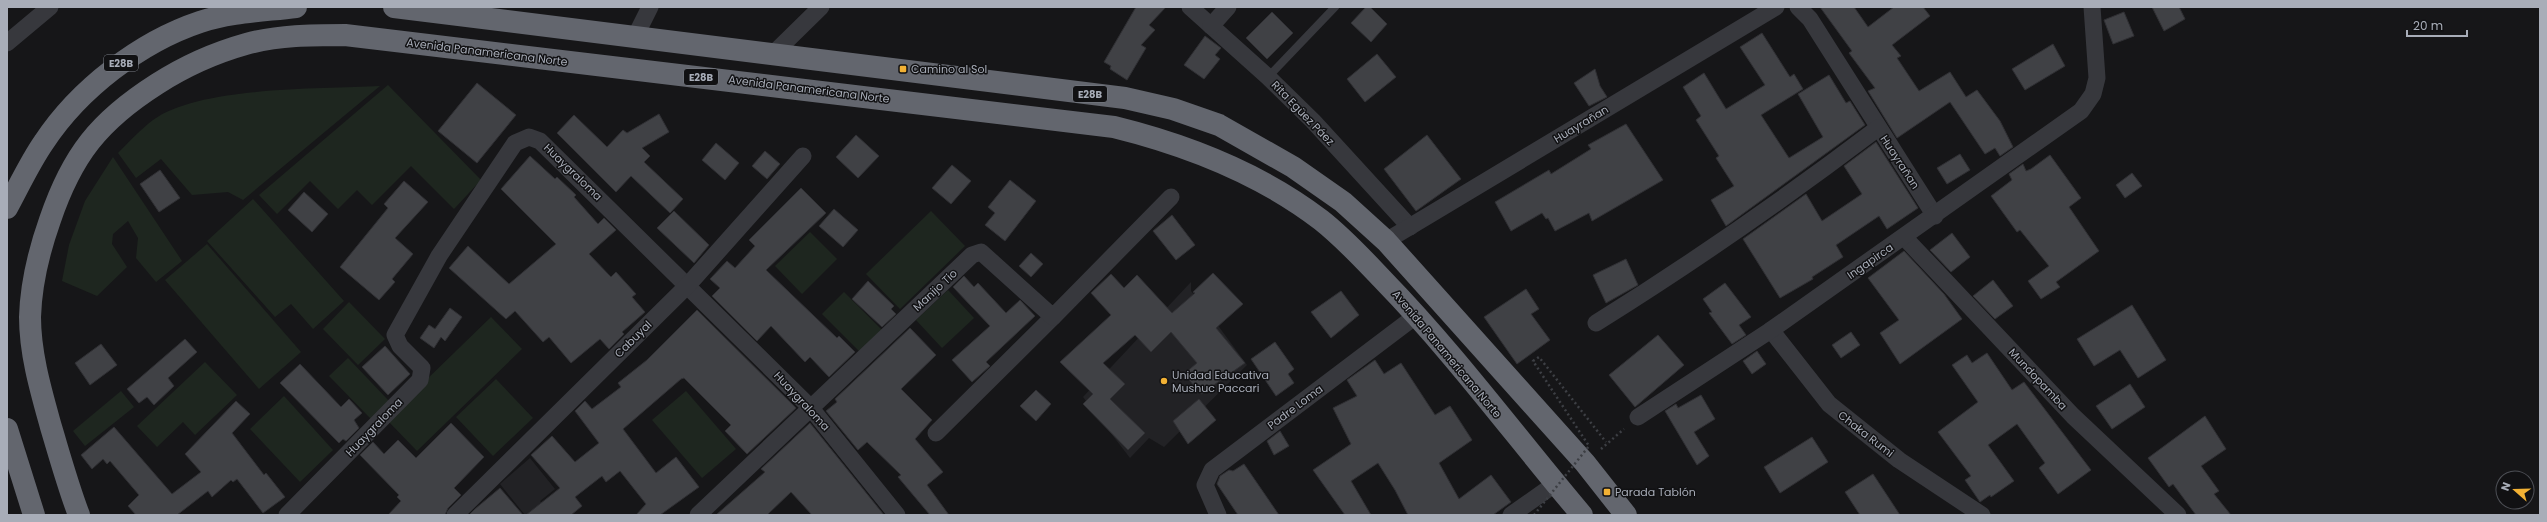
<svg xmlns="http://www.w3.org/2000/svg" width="2547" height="522" font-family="Poppins,sans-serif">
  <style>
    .built { fill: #222225 }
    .green { fill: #1e261f }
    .building { fill: #404145; stroke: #303034 }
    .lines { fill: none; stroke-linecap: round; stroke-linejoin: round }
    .path { stroke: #3d3f44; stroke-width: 2.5; stroke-dasharray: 2 3; stroke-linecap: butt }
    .lane { stroke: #37383d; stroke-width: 8 }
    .street { stroke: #37383d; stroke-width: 17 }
    .highway { stroke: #63666e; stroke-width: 22 }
    .path-bridge { stroke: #3d3f44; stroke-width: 2.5; stroke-dasharray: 2 3; stroke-linecap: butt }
    .poi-dot { fill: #f2b134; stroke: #111113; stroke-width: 1.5 }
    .labels { text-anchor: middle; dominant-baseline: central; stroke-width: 3; stroke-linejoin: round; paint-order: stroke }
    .shield { fill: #111113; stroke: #7b7e86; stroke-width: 1 }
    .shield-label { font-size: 10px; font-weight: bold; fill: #a8adb8 }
    .street-label { font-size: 11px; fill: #a8adb8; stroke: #111113 }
    .poi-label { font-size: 11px; fill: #a8adb8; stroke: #111113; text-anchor: start }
  </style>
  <rect width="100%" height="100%" fill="#161618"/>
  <g class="built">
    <path d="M 1191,282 L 1191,291 L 1211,316 L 1247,365 L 1164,447 L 1149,438 L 1130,458 L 1083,397 Z"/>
    <path d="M 530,458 L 555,489 L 540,501 L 552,515 L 525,515 L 500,484 Z"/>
  </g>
  <g class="green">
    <path d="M 388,85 L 481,180 L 454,209 L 411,166 L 372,205 L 357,190 L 338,209 L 310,181 L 277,214 L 259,195 Z"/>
    <path d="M 380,86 L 243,200 L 228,192 L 192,195 L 161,159 L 136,178 L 118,153 C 129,142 141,129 153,120 C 199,86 322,89 380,86 Z"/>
    <path d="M 113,157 L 182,261 L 156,282 L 136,258 L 138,238 L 128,221 L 113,234 L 112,244 L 127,267 L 97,296 L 62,281 L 69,245 L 85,201 Z"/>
    <path d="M 253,199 L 344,301 L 313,329 L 291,304 L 275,317 L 207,241 Z"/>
    <path d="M 931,211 L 965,246 L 900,309 L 866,274 Z"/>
    <path d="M 810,232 L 837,259 L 802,294 L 775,266 Z"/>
    <path d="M 207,244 L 301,352 L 259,389 L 165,280 Z"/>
    <path d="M 948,290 L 974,318 L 942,348 L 916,320 Z"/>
    <path d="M 844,292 L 882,330 L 860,352 L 822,314 Z"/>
    <path d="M 349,302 L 385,339 L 358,365 L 323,329 Z"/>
    <path d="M 491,317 L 522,349 L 417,451 L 386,419 Z"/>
    <path d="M 348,358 L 389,401 L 371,419 L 329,376 Z"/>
    <path d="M 205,362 L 237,395 L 195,435 L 183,422 L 157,447 L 137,426 Z"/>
    <path d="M 496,379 L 533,418 L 493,456 L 456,417 Z"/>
    <path d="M 121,391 L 134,407 L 85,446 L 73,431 Z"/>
    <path d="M 686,391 L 736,449 L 702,478 L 652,420 Z"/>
    <path d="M 284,396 L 333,450 L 300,482 L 250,429 Z"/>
  </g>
  <g class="building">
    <path d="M 1136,7 L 1166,7 L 1149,25 L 1155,30 L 1141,45 L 1146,48 L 1127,80 L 1110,69 L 1111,66 L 1104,62 Z"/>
    <path d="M 1366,7 L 1370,7 L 1387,24 L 1371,42 L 1351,23 Z"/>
    <path d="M 1820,7 L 1854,7 L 1868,27 L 1894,7 L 1923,7 L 1930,16 L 1892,45 L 1901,56 L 1897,58 L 1919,91 L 1950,72 L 1966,97 L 1977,90 L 2000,121 L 2013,147 L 2000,156 L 1995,148 L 1985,154 L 1950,102 L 1897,138 L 1868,91 L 1875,88 L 1849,53 L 1852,51 Z"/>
    <path d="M 2152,7 L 2179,7 L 2185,19 L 2164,31 Z"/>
    <path d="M 1272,12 L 1293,33 L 1267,59 L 1246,38 Z"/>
    <path d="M 2124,12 L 2134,36 L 2113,44 L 2104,20 Z"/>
    <path d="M 1762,33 L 1790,77 L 1794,74 L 1803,89 L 1761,115 L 1789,158 L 1823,137 L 1798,94 L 1829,75 L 1846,103 L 1850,101 L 1865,125 L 1726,226 L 1711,200 L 1734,186 L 1716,158 L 1719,156 L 1696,120 L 1701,116 L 1683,87 L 1704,73 L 1726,109 L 1765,85 L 1740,47 Z"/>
    <path d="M 1205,36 L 1221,48 L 1215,55 L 1220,59 L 1204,79 L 1184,65 Z"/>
    <path d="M 2053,44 L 2065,66 L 2025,90 L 2012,69 Z"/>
    <path d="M 1377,54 L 1396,77 L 1365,102 L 1347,79 Z"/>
    <path d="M 1595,69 L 1600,86 L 1607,97 L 1589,106 L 1574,83 Z"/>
    <path d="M 477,83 L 516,115 L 477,163 L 438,131 Z"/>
    <path d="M 659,114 L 669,132 L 642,148 L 650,156 L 644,162 L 683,199 L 670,213 L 631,176 L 616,192 L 557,133 L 574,115 L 607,147 L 623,130 L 627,133 Z"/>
    <path d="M 1626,124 L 1663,180 L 1592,221 L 1589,213 L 1555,231 L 1548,218 L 1546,219 L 1542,213 L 1511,231 L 1495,202 L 1549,170 L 1551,174 L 1591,149 L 1588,145 Z"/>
    <path d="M 856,135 L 879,156 L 858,178 L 836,157 Z"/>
    <path d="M 1427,135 L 1461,179 L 1416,211 L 1384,169 Z"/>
    <path d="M 1876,142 L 1918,208 L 1887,229 L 1879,216 L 1836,245 L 1843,257 L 1812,277 L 1813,279 L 1780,298 L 1743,239 L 1806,194 L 1822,221 L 1862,194 L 1844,166 Z"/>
    <path d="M 716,143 L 739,163 L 725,180 L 702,160 Z"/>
    <path d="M 765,151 L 780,164 L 767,179 L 752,166 Z"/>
    <path d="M 1960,154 L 1970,170 L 1947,184 L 1937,168 Z"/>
    <path d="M 2050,155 L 2081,198 L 2069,207 L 2099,251 L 2056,282 L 2060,287 L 2041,299 L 2028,281 L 2049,266 L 2020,230 L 2017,232 L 1991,196 L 2012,180 L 2009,174 L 2023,164 L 2026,171 L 2031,169 Z"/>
    <path d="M 530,156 L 555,179 L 557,177 L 576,195 L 574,197 L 598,224 L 604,218 L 616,230 L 589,254 L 611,277 L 616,272 L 636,294 L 632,297 L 645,312 L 622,332 L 624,334 L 609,349 L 600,339 L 571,363 L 549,337 L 543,342 L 515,311 L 506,319 L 449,268 L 468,246 L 509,284 L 556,244 L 501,189 Z"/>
    <path d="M 952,165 L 971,181 L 951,204 L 932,188 Z"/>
    <path d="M 160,170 L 180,198 L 159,212 L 140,184 Z"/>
    <path d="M 2132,173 L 2142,186 L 2125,198 L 2116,185 Z"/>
    <path d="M 1010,180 L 1036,201 L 1005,241 L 985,225 L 995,213 L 988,207 Z"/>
    <path d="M 404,181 L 428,202 L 395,238 L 413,254 L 392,279 L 395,282 L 379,300 L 340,267 L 388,208 L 384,204 Z"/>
    <path d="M 801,188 L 826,213 L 766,270 L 837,338 L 839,336 L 855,352 L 829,377 L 810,357 L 805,362 L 771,326 L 757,341 L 712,296 L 720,288 L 710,279 L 727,261 L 735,268 L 755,246 L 749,240 Z"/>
    <path d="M 304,192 L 328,214 L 312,232 L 288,210 Z"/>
    <path d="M 834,209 L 858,230 L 843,247 L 819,226 Z"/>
    <path d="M 674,211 L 709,245 L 694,263 L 657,228 Z"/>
    <path d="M 1172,215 L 1195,245 L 1176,260 L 1153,231 Z"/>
    <path d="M 1952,233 L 1970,257 L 1951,272 L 1930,250 Z"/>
    <path d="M 1904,251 L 1944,294 L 1962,319 L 1900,364 L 1880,333 L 1899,320 L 1868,278 Z"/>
    <path d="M 1031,253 L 1043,264 L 1031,277 L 1019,266 Z"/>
    <path d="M 1626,259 L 1638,285 L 1606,303 L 1593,275 Z"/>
    <path d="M 1213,273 L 1243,304 L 1216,328 L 1245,363 L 1201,394 L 1184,374 L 1197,363 L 1171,332 L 1151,352 L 1135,335 L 1103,363 L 1125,384 L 1110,399 L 1145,433 L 1128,450 L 1083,404 L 1093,394 L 1060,362 L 1111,315 L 1091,293 L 1111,274 L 1124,288 L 1137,275 L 1172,313 L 1195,293 L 1193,292 Z"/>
    <path d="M 964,276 L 974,287 L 978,283 L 1006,313 L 1020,300 L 1035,316 L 986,362 L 990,366 L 972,382 L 952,360 L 990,326 L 953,287 Z"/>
    <path d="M 1993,280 L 2013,306 L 1995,319 L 1973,296 Z"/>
    <path d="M 868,281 L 894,306 L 891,309 L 896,314 L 882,327 L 852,299 Z"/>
    <path d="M 1725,283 L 1751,317 L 1739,325 L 1746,335 L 1732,344 L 1709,313 L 1712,312 L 1703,299 Z"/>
    <path d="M 1526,289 L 1539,309 L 1531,314 L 1550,340 L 1517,364 L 1484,317 Z"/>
    <path d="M 1341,291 L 1359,315 L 1331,338 L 1311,312 Z"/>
    <path d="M 2132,305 L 2166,360 L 2138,378 L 2120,350 L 2094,366 L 2077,339 Z"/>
    <path d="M 450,308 L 462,317 L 445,341 L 441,337 L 434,348 L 420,338 L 429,325 L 435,329 Z"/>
    <path d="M 697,310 L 796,408 L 747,454 L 725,431 L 731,425 L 684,378 L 681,379 L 623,429 L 656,473 L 676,457 L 699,487 L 660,515 L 636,515 L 646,504 L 620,471 L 606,482 L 602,476 L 575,497 L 582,506 L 571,515 L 526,515 L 560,488 L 531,455 L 552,436 L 575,462 L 599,443 L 575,411 L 585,401 L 592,409 L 621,387 L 618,383 L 647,360 Z"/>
    <path d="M 910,328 L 936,355 L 901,389 L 932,420 L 915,439 L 943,472 L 927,485 L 949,515 L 930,515 L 898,477 L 901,475 L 867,442 L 858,450 L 826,411 L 837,402 L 835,399 Z"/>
    <path d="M 1851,332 L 1860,345 L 1841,358 L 1832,345 Z"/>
    <path d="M 1658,335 L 1684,365 L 1635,407 L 1609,375 Z"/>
    <path d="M 185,339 L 197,352 L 168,378 L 174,386 L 154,405 L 147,397 L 139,403 L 127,389 Z"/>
    <path d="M 1275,342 L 1294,369 L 1288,374 L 1294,383 L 1276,396 L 1251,359 Z"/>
    <path d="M 101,344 L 117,365 L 90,385 L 75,363 Z"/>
    <path d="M 385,346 L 410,374 L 388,395 L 362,367 Z"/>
    <path d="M 1757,351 L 1766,364 L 1752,374 L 1743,361 Z"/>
    <path d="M 1987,353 L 2012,390 L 2024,382 L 2091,470 L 2058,494 L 2039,468 L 2045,463 L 2017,424 L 1988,445 L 2014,481 L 1991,497 L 1990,495 L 1980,502 L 1965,480 L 1971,476 L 1938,432 L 1978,402 L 1952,365 L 1967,355 L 1972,363 Z"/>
    <path d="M 1375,360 L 1384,374 L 1401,363 L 1435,415 L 1450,406 L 1472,440 L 1439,463 L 1459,499 L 1491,475 L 1511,502 L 1493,515 L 1408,515 L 1395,490 L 1378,463 L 1351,481 L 1371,515 L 1345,515 L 1313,470 L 1351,444 L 1333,408 L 1357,396 L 1347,380 Z"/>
    <path d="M 300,364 L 341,407 L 349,399 L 362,413 L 354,420 L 359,428 L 346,441 L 343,439 L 339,443 L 280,383 Z"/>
    <path d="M 2130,384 L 2145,407 L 2112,429 L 2096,406 Z"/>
    <path d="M 1036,390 L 1051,404 L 1036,421 L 1020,406 Z"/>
    <path d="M 1701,395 L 1715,419 L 1694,432 L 1709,456 L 1697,465 L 1665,411 L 1676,404 L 1678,408 Z"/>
    <path d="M 1199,399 L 1216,420 L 1188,444 L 1173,421 Z"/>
    <path d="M 236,401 L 250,414 L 232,433 L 264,475 L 266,473 L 285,497 L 263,513 L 237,479 L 233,482 L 231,480 L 212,497 L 208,491 L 177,515 L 136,515 L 128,506 L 139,495 L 110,461 L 107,464 L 103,459 L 92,469 L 81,455 L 114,427 L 172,494 L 201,472 L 185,454 Z"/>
    <path d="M 2205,416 L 2226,449 L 2201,466 L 2219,491 L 2214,494 L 2231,515 L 2196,515 L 2173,484 L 2169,487 L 2148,458 Z"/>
    <path d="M 451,423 L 484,457 L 454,488 L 461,495 L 448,508 L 445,515 L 388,515 L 401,501 L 397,497 L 399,495 L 360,455 L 373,442 L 384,454 L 398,440 L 416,458 Z"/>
    <path d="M 810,423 L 884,515 L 812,515 L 791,492 L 767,515 L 716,515 L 765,472 L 761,469 Z"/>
    <path d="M 1280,431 L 1289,446 L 1274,455 L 1267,441 Z"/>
    <path d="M 1812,437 L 1828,462 L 1780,493 L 1764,467 Z"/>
    <path d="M 1244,464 L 1279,515 L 1238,515 L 1217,484 L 1220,476 L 1229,470 L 1233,471 Z"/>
    <path d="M 1873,474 L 1900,515 L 1860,515 L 1845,492 Z"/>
    <path d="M 500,488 L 523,515 L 469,515 L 475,509 Z"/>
  </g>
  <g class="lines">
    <path class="path" d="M 1601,449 L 1624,429"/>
    <path class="lane" d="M 1268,77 L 1335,7"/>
    <g class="street">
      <path d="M 1190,7 L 1268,77 L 1313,121 L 1410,227"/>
      <path d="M 1798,7 L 1810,19 L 1935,216"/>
      <path d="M 1211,26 L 1228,7"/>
      <path d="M 635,37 L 650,7"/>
      <path d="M 7,43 L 50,7"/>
      <path d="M 772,55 L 821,7"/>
      <path d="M 1904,237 L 2073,416 L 2178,515"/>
      <path d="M 1386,241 L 1776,7"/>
      <path d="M 1596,323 C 1694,262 1787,197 1878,128"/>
      <path d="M 1771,330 L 1829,404 L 1899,460 L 1982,515"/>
      <path d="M 1638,417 L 1771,330 L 2081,111 L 2093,94 L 2097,78 L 2092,7"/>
      <path d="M 936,433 L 1053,317"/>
      <path d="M 287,515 L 420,380 L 422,368 L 400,346 L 395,335 L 439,256 L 515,143 L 529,137 L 540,141 L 810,407 L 897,515"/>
      <path d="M 455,515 L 688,285 L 803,156"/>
      <path d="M 698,515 L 972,255 L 981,252 L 1053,317 L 1171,197"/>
      <path d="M 1218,515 L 1205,485 L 1212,470 L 1417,315"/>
      <path d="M 1511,515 L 1555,484"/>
    </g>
    <g class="highway">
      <path d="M 394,7 L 1125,98 L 1173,109 L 1219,125 L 1293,167 L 1343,202 L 1386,241 L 1585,463 L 1626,515"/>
      <path d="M 7,208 C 19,186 30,162 44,142 C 79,89 140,42 200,22 C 230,12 264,11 296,7"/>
      <path d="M 7,429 L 34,515"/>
      <path d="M 79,515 C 68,486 60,457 51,427 C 41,391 30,354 30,317 C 31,284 39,251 50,220 C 72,155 99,121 157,84 C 185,66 214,53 246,44 C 279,35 312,35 345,35 L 1114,127 C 1187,145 1261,174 1321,220 C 1344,238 1364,260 1384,281 C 1455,354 1516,437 1582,515"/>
    </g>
    <path class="path-bridge" d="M 1534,515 L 1589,446 L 1533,361 L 1539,357 L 1606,442"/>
  </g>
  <g class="poi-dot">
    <rect x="899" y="65" width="8" height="8" rx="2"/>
    <circle cx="1164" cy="381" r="4"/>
    <rect x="1603" y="488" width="8" height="8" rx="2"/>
  </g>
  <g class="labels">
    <g class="shield">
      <rect x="104" y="55" width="34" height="16" rx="3"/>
      <rect x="684" y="69" width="34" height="16" rx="3"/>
      <rect x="1073" y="86" width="34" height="16" rx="3"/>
    </g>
    <g class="shield-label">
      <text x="121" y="63">E28B</text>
      <text x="701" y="77">E28B</text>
      <text x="1090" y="94">E28B</text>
    </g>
    <g class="street-label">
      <text transform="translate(487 52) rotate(7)">Avenida Panamericana Norte</text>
      <text transform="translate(809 89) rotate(7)">Avenida Panamericana Norte</text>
      <text transform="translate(1303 113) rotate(46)">Rita Egüez Páez</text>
      <text transform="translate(1581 124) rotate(-31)">Huayrañan</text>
      <text transform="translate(1900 162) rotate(57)">Huayrañan</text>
      <text transform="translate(573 172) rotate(44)">Huaygraloma</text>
      <text transform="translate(1870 261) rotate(-35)">Ingapirca</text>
      <text transform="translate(935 290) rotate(-43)">Manijo Tio</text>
      <text transform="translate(633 339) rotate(-45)">Cabuyal</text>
      <text transform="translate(1447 354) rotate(50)">Avenida Panamericana Norte</text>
      <text transform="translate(2038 379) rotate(47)">Mundopamba</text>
      <text transform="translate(802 401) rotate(47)">Huaygraloma</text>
      <text transform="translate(1295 407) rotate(-37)">Padre Loma</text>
      <text transform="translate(374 427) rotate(-46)">Huaygraloma</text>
      <text transform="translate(1866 434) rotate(38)">Chaka Rumi</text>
    </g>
    <g class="poi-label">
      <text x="911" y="69">Camino al Sol</text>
      <text x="1172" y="375">Unidad Educativa<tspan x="1172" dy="13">Mushuc Paccari</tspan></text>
      <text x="1615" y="492">Parada Tablón</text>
    </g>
  </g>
  <rect width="2547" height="522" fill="none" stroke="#a8adb8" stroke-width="16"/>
  <g transform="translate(2515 490) rotate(290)"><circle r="19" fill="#111113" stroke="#4d4f55"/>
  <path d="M0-3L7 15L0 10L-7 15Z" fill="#f2b134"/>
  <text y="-6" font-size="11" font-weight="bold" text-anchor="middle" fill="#a8adb8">N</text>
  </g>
  <path d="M2407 30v6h60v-6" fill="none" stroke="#a8adb8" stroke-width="2"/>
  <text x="2413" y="30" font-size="12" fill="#a8adb8" stroke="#111113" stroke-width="3" paint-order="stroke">20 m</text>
</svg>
